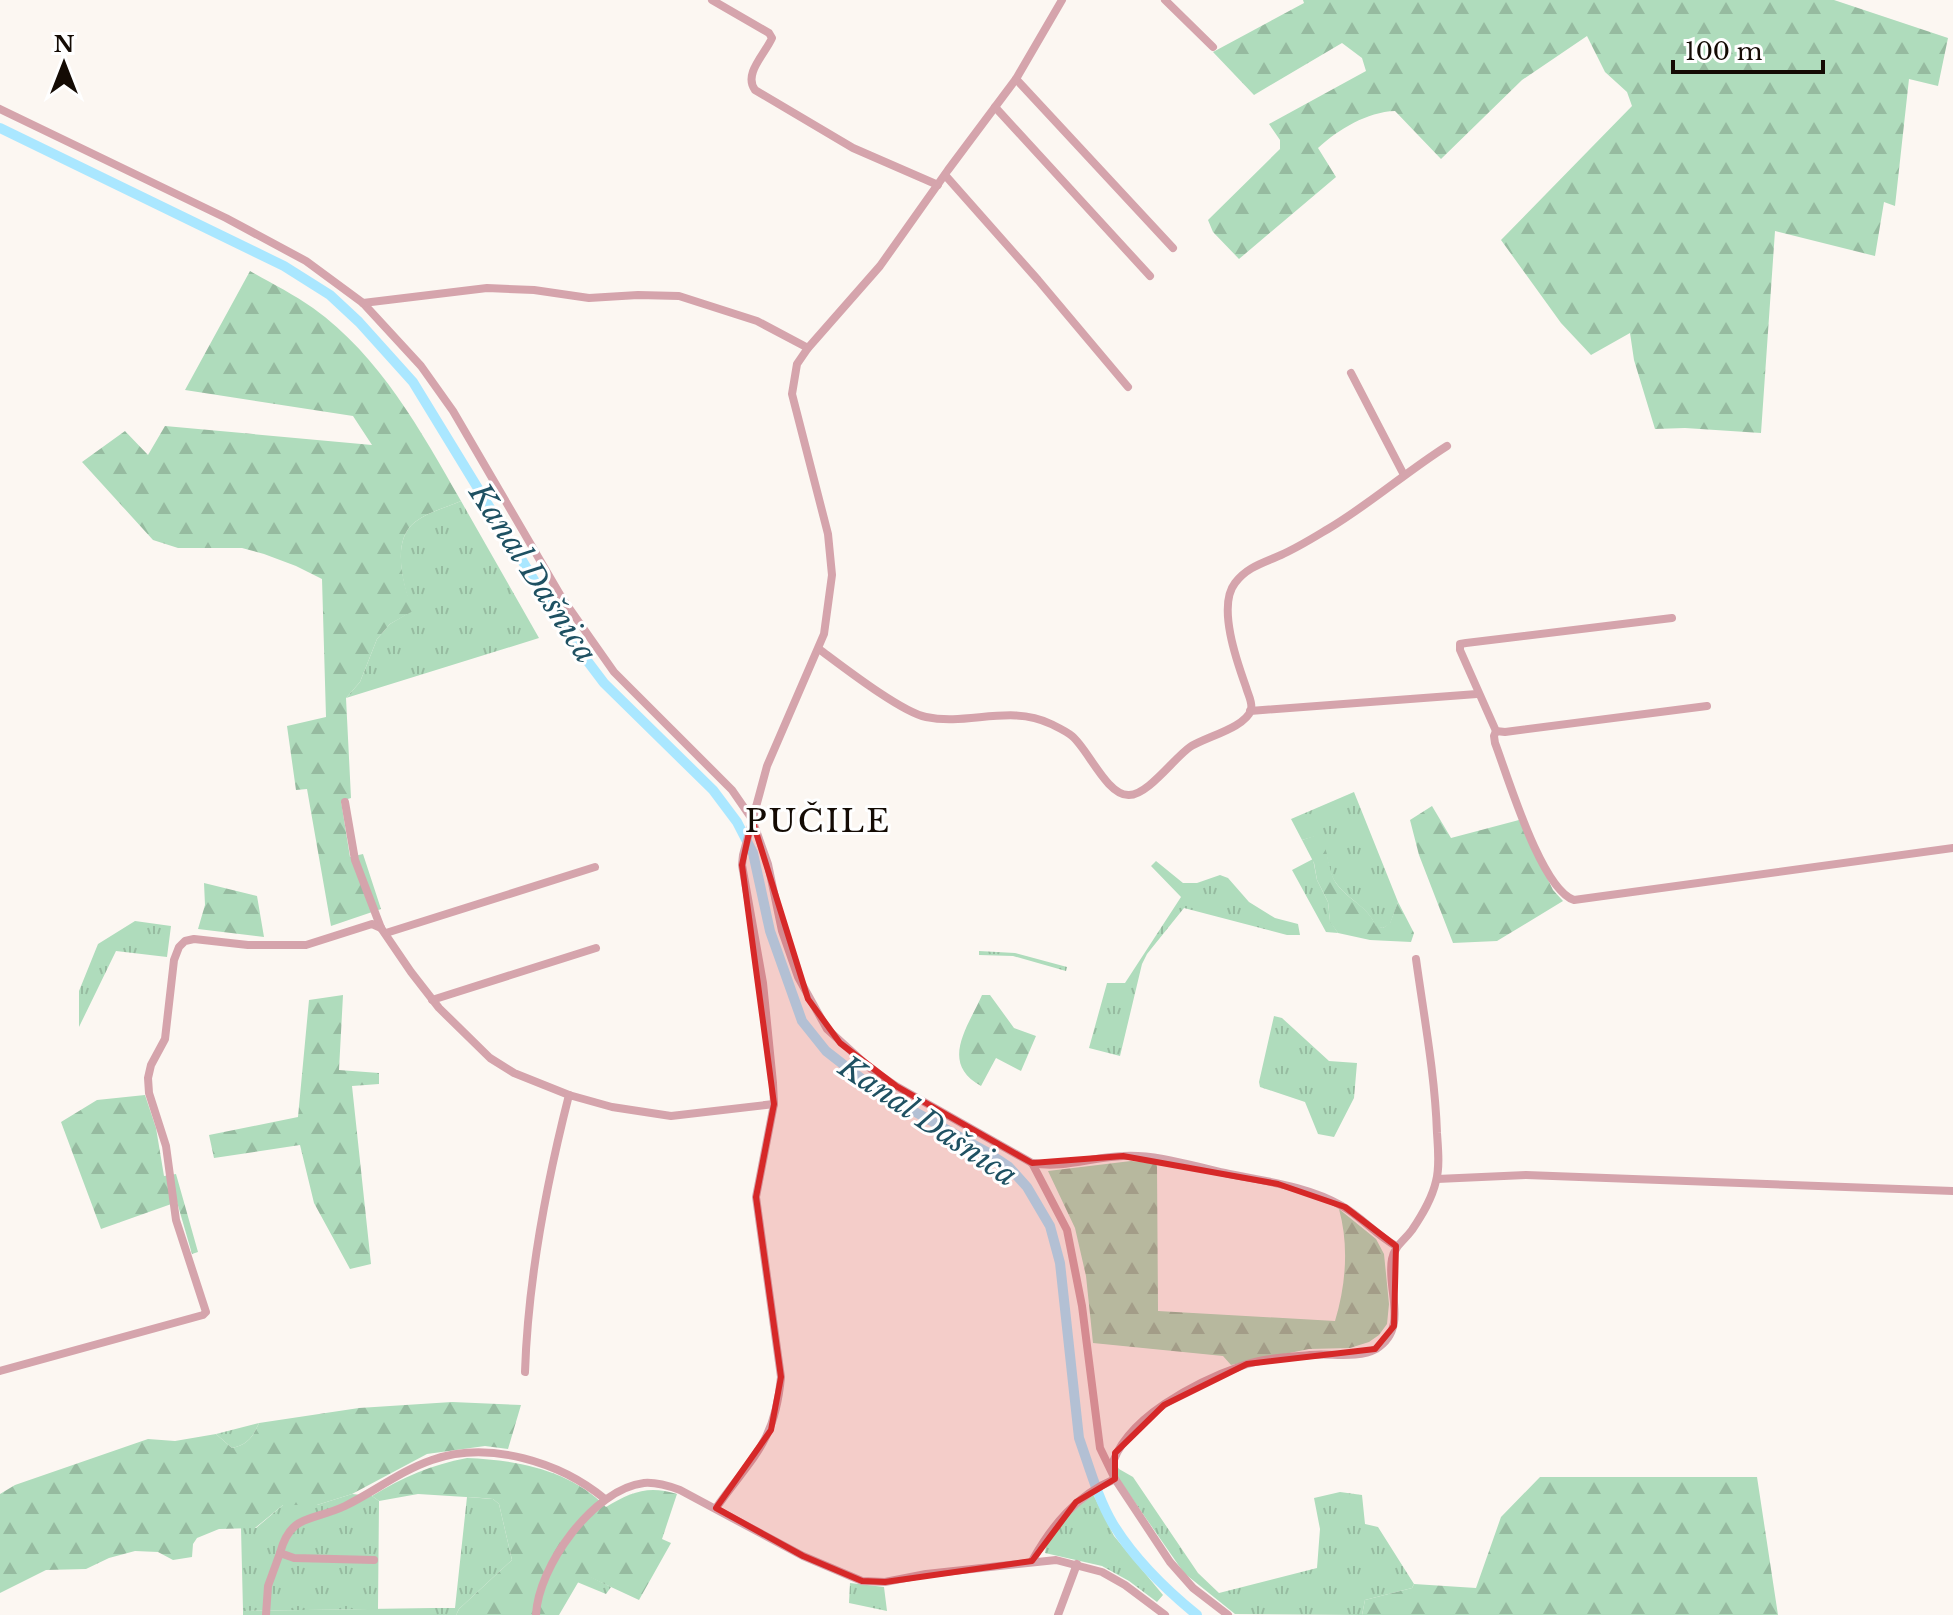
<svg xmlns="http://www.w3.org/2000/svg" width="1953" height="1615" font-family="'Libre Baskerville',serif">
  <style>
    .grass { fill: url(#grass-tufts) }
    .forest { fill: url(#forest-firs) }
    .pitch { fill: #afdcbc }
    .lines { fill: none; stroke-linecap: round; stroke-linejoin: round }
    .canal { stroke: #aae7ff; stroke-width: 10 }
    .street { stroke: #d5a4ac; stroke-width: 8 }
    .marked { fill: #d62828; fill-opacity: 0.2; stroke: #d62828; stroke-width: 6; stroke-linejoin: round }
    .labels { text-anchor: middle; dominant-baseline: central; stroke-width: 6; stroke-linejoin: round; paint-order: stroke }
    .water-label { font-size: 30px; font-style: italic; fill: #1f5162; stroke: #fff }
    .quarter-label { font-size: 32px; letter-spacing: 2px; fill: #140b04; stroke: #fff }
  </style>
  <defs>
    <pattern id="grass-tufts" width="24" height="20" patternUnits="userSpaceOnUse" patternTransform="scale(2)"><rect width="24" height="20" fill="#afdcbc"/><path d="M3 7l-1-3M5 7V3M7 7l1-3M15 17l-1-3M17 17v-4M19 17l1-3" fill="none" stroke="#96bba0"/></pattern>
    <pattern id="forest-firs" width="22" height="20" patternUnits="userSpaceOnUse" patternTransform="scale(2)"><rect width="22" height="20" fill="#afdcbc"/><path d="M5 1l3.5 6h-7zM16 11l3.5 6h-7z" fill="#96bba0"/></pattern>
  </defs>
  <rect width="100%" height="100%" fill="#fcf7f2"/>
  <g class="grass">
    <path d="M 461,501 L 539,638 L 346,698 L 360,682 L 377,639 L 390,624 L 412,611 C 404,587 390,541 415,522 C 428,512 447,507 461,501 Z"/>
    <path d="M 1354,792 L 1398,902 L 1390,924 L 1383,928 L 1376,927 C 1368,906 1349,901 1336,883 C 1325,867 1332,855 1316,836 L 1302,840 L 1291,819 Z"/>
    <path d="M 1313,859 L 1317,880 L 1328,902 L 1330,921 L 1338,933 L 1326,932 L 1292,870 Z"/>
    <path d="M 1156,861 L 1183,883 L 1197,883 L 1220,875 L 1228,878 L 1249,902 L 1275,918 L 1298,924 L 1300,935 L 1287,935 L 1184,908 L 1147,954 L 1142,964 L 1120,1056 L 1089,1048 L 1107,983 L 1125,983 L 1181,897 L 1151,866 Z"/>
    <path d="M 135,921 L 171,926 L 167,957 L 116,951 L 79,1027 L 79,991 L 98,944 Z"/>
    <path d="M 979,951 L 1015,953 L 1067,967 L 1066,971 L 1013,956 L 979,955 Z"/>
    <path d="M 1274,1016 L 1282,1018 L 1329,1061 L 1357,1063 L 1354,1098 L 1334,1137 L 1318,1134 L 1305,1102 L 1260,1087 L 1259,1082 Z"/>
    <path d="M 259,1423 C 252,1438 248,1444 232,1448 L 216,1434 Z"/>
    <path d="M 1116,1464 L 1119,1469 L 1133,1477 L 1198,1573 L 1219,1593 L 1317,1568 L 1320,1529 L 1314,1498 L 1340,1492 L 1362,1495 L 1365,1524 L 1378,1527 L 1414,1584 L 1412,1588 L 1365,1600 L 1362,1615 L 1235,1614 L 1184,1573 L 1118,1478 L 1115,1472 Z"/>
    <path d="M 352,1494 L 372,1496 L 379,1501 L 378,1609 L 243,1611 L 241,1528 L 256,1528 L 283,1505 L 317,1505 Z"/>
    <path d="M 1093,1494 L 1114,1536 L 1163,1595 L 1157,1602 L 1129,1581 L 1102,1566 L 1045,1553 C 1047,1530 1077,1508 1093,1494 Z"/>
    <path d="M 467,1497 L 493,1499 L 499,1504 L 512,1560 L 459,1609 L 456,1615 L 433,1615 L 433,1608 L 455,1608 Z"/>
    <path d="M 583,1573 L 611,1587 L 606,1594 L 577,1582 Z"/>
    <path d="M 850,1583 L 884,1587 L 887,1611 L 849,1603 Z"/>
  </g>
  <g class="forest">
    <path d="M 1303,0 L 1834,0 L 1948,38 L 1938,86 L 1909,79 L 1895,206 L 1884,202 L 1875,256 L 1775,231 L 1761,433 L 1685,428 L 1655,429 L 1634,360 L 1630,333 L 1591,355 L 1561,323 L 1501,240 L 1632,106 L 1627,92 L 1605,72 L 1587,36 L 1522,80 L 1441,159 L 1395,111 C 1367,112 1339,129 1318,148 L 1336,177 L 1239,259 L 1213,232 L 1208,220 L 1280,149 L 1280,140 L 1269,124 L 1366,71 L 1362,58 L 1342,43 L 1254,95 L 1213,52 L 1304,3 Z"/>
    <path d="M 250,271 C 271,283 293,294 313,308 C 380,356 421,431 461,501 C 447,507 428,512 415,522 C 390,541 404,587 413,611 L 390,624 L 377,639 L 360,682 L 346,698 L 351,798 L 341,801 L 350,857 L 363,854 L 381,909 L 331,926 L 307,789 L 296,790 L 287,726 L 326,717 L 322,579 L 296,566 L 264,554 L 242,548 L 178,548 L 153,540 L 82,462 L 125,431 L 148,455 L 165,426 L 372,445 L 353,416 L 185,390 Z"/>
    <path d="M 1432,806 L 1451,838 L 1519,820 L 1553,890 L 1563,901 L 1497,941 L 1453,943 L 1419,855 L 1410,820 Z"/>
    <path d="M 1317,835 C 1331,850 1326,867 1336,883 C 1349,901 1368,906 1376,926 L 1383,928 L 1390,923 L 1398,902 L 1414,933 L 1411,942 L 1370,940 L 1338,933 L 1330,922 L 1328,902 L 1317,880 L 1314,863 L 1302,840 Z"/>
    <path d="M 204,883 L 257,896 L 264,937 L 198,929 L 205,905 Z"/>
    <path d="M 343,995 L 339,1070 L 379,1073 L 379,1084 L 352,1086 L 371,1264 L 350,1269 L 314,1203 L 300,1145 L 214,1158 L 209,1135 L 298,1117 L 309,1000 Z"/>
    <path d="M 982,995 L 990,995 L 1014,1028 L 1036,1036 L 1021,1071 L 996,1058 L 981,1086 C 939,1063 968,1027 982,995 Z"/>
    <path d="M 145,1095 L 156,1128 L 164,1176 L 176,1174 L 198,1252 L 192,1254 L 177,1202 L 101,1229 L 61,1122 L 97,1100 Z"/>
    <path d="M 1131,1161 L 1157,1164 L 1158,1311 L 1335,1321 C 1346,1285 1349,1245 1339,1209 L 1376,1239 L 1384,1254 L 1389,1304 L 1387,1324 L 1379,1335 L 1369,1342 L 1350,1348 L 1309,1349 L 1231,1365 L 1223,1356 L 1093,1343 L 1086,1276 L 1075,1228 L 1048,1171 Z"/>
    <path d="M 452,1402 L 521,1405 L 508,1449 L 485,1446 L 427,1454 L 352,1494 L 317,1505 L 283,1505 L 255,1528 L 219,1529 L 197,1538 L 193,1544 L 192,1557 L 173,1560 L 158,1552 L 135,1551 L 109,1558 L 86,1569 L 46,1570 L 0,1593 L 0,1494 L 15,1485 L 148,1439 L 175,1441 L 216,1434 L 232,1448 C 248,1444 252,1438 259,1423 L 359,1408 Z"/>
    <path d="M 467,1458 C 517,1460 570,1470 606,1507 C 631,1492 648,1485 677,1494 L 662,1539 L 671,1543 L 639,1600 L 583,1574 L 559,1615 L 456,1615 L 459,1609 L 512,1560 L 499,1504 L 493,1499 L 482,1498 L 418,1494 L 379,1501 L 372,1496 C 403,1477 431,1465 467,1458 Z"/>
    <path d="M 1540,1477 L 1757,1477 L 1778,1615 L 1362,1615 L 1365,1600 L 1412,1588 L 1414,1584 L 1476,1588 L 1501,1517 Z"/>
  </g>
  <path class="pitch" d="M 433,1608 L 433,1615 L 243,1615 L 243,1611 Z"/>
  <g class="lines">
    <path class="canal" d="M 0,128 L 284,266 L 330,295 L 359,322 L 413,382 L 567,634 L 604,683 L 713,790 L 737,822 L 753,853 L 770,931 L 802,1021 L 826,1051 L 876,1090 L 985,1151 L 1009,1167 L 1027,1187 L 1050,1226 L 1060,1263 L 1079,1438 C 1089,1466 1098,1499 1113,1524 C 1135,1560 1165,1589 1197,1615"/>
    <g class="street">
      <path d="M 712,0 L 769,33 L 772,38 C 765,54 743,74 755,90 L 853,148 L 938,185"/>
      <path d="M 1165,0 L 1213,47"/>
      <path d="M 1016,79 L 1173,248"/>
      <path d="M 995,107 L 1150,276"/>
      <path d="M 0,109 L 226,218 L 306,261 L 363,303 L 421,366 L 453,411 L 562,598 L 614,672 L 732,790 L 752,819 L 768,864 L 782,931 L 798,977 L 827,1029 L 871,1069 L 896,1086 L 1032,1163 L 1067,1230 L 1082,1306 L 1100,1448 L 1115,1479 L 1170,1562 L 1193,1588 L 1228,1615"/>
      <path d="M 945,175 L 1038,280 L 1128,387"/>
      <path d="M 363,303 L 487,288 L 534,290 L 589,298 L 638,295 L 679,296 L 757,321 L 808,348"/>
      <path d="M 1351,373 L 1404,475"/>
      <path d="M 1672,618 L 1466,643 L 1460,644 L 1460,650 L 1496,731 L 1505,732 L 1707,706"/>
      <path d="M 819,649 C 842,666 901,712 926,717 C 968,726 1010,704 1051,724 C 1057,727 1066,731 1072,736 C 1088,749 1107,796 1129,795 C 1148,795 1174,758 1190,747 C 1205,737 1245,728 1251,710 C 1253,702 1248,695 1246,687 C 1237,662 1217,606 1235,583 C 1247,567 1263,563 1281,555 C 1297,548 1313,538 1328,529 C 1370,504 1406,472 1447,446"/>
      <path d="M 1250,711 L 1477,694"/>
      <path d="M 1496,731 L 1494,736 L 1495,743 C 1508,777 1541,889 1574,900 L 1953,848"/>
      <path d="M 345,802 L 355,860 L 381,928 L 411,972 L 439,1008 L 490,1058 L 514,1073 L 569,1095 L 612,1107 L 671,1116 L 774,1104"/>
      <path d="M 386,933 L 595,867"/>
      <path d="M 432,1000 L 596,948"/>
      <path d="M 1032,1163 C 1063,1169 1092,1157 1123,1156 C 1157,1154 1193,1166 1225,1173 C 1263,1181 1308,1186 1342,1206 C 1362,1217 1376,1235 1396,1246"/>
      <path d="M 1437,1179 L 1526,1175 L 1953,1191"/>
      <path d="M 0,1371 L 203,1315 L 206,1312 L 176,1220 L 166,1146 L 149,1093 L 148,1078 L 151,1065 L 165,1039 L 174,960 L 179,947 L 185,941 L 194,939 L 248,945 L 306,945 L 372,924 L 381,928"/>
      <path d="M 525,1372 C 528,1279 546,1185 569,1095"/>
      <path d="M 1111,1469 C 1123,1418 1198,1381 1244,1365 C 1264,1358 1289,1357 1310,1355 C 1330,1353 1358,1359 1376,1349 C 1410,1328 1386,1289 1392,1259 C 1395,1245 1404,1241 1412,1230 C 1422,1215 1432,1199 1436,1181 C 1440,1167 1438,1148 1437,1133 C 1435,1075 1424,1017 1416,959"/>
      <path d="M 716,1508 C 752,1457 775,1443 781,1377 L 756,1197 L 774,1104 L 773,1083 L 763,983 L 742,865 L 743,855 L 767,766 L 824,634 L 832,575 L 828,534 L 792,394 L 797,364 L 808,348 L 880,266 L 948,170 L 1016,79 L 1062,0"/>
      <path d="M 374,1560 L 294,1558 L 280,1553 C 291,1513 311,1522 345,1506 C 374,1492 400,1471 432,1460 C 489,1440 560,1462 605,1499"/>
      <path d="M 1032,1561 C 1052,1525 1077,1495 1115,1479"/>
      <path d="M 266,1615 L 268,1586 L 280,1553"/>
      <path d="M 536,1615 C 538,1567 593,1489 644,1483 C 656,1482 669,1486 680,1490 L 803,1556 L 862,1581 L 885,1582 L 926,1574 L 1056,1560 L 1102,1572 L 1125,1585 L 1165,1615"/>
      <path d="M 1058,1615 L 1077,1564"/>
    </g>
  </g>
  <path class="marked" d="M 752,819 L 808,999 L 840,1043 L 896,1086 L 1032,1163 L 1123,1156 L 1278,1184 L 1345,1207 L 1396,1246 L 1394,1326 L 1375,1349 L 1247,1364 L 1164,1405 L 1115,1453 L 1115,1479 L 1076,1502 L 1032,1561 L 885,1582 L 862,1581 L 803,1556 L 716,1508 L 771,1430 L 781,1377 L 756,1197 L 774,1104 L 742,865 Z"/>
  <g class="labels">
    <g class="water-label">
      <text transform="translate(533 573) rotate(57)">Kanal Dašnica</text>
      <text transform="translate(928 1121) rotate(34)">Kanal Dašnica</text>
    </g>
    <g class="quarter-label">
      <text x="818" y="821">PUČILE</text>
    </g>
  </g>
  <g transform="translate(64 64)" stroke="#ffffff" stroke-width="6" paint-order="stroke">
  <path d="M0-6L14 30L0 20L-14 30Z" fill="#140b04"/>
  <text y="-12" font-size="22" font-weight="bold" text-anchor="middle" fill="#140b04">N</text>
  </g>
  <path d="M1673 60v12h150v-12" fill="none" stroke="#140b04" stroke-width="4"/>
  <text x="1685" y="60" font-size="24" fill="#140b04" stroke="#ffffff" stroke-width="6" paint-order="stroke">100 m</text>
</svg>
